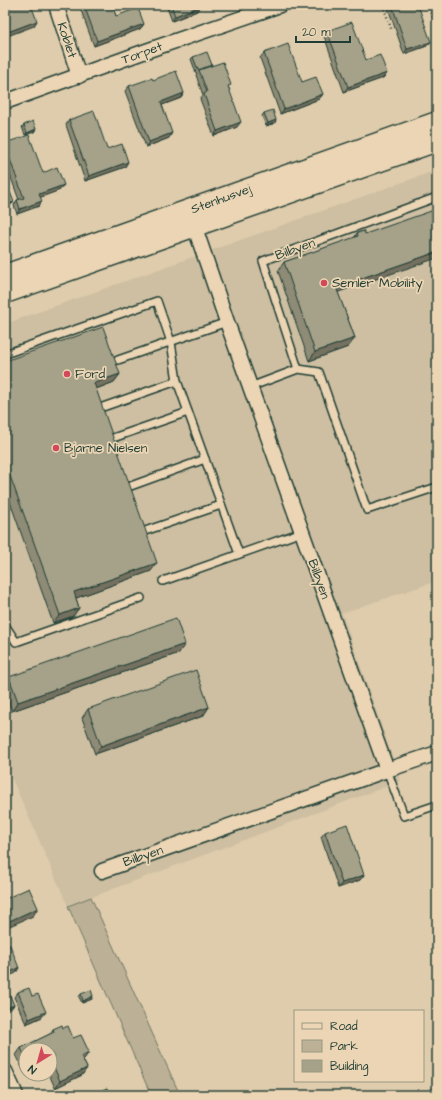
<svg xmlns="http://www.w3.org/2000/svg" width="442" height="1100" font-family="'Architects Daughter',sans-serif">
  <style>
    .built { fill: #cebfa2 }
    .green { fill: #bcb196; stroke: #6e7765 }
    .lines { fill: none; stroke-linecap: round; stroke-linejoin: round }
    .lane-casing { stroke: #1f3d34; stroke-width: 10 }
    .street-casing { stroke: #1f3d34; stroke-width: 17 }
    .secondary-casing { stroke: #1f3d34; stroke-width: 23 }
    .path { stroke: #1f3d34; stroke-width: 2.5; stroke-dasharray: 1 3; stroke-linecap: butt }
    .lane { stroke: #ebd5b4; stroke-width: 7 }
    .street { stroke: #ebd5b4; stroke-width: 14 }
    .secondary { stroke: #ebd5b4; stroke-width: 20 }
    .wall { fill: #8e8b76; stroke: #1f3d34 }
    .shaded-wall { fill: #747160; stroke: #1f3d34 }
    .building { fill: #a5a289; stroke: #1f3d34 }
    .poi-dot { fill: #d1495b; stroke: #ebd5b4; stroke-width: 1.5 }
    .labels { text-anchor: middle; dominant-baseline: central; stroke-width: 3.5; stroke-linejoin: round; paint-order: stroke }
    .street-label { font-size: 13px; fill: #1f3d34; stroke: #ebd5b4 }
    .poi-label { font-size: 13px; fill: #1f3d34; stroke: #ebd5b4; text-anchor: start }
  </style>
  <rect width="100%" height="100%" fill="#dfccac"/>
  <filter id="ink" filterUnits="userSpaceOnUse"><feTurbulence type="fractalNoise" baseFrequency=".025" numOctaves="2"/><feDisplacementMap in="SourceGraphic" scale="8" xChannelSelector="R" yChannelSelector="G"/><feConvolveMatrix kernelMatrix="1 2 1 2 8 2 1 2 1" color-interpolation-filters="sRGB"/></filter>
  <g filter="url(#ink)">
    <path class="built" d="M 437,170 L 437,581 L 342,613 L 401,781 L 68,906 L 5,763 L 5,324 Z"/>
    <g class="green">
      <path d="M 91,897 L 180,1095 L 151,1095 L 68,906 Z"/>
      <path d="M 437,1087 L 437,1095 L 414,1095 Z"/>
    </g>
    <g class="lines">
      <defs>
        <g id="lane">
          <path d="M 5,354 L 157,301 L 171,342 L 177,381"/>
          <path d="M 118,360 L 227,322"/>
          <path d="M 298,369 L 319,372 L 367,510 L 437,487"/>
          <path d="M 250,387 L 298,369 L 263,261 L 437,197"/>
          <path d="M 100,408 L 177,381 L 239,554"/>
          <path d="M 110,439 L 188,412"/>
          <path d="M 128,487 L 205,459"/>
          <path d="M 145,531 L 221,505"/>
          <path d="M 163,581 L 302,532"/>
          <path d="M 5,625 L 16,642 L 141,598"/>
          <path d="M 387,770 L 404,816 L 437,805"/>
        </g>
        <g id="street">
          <path d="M 56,5 L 79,76"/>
          <path d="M 5,102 L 146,51 L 280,5"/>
          <path d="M 192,219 L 227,322 L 387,770 L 437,753"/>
          <path d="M 102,871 L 387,770"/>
          <path d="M 5,1071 L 16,1095"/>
        </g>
        <g id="secondary">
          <path d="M 5,275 L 437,122"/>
          <path d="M 5,293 L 437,141"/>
        </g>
      </defs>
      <use href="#lane" class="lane-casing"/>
      <use href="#street" class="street-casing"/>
      <use href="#secondary" class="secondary-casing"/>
      <g class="path">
        <path d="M 383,5 L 392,31"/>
        <path d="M 428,5 L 437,29"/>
      </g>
      <use href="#lane" class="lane"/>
      <use href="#street" class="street"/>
      <use href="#secondary" class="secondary"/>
    </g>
    <g class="wall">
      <path d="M 79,5 L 112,5 L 116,16 L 144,24 L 140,29 L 94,46 Z"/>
      <path d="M 166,5 L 200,5 L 197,11 L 172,21 Z"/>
      <path d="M 387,5 L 418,5 L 427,46 L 404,54 Z"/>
      <path d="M 431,5 L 437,5 L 437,17 L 436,17 Z"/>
      <path d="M 327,31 L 366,60 L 387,73 L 383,78 L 344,92 L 324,36 Z"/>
      <path d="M 264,53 L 302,82 L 323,94 L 319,99 L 280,114 L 260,58 Z"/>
      <path d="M 193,57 L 212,65 L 229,88 L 237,127 L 214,136 L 200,99 L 203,95 L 196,75 L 197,73 L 196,73 L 191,59 Z"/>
      <path d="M 153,80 L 184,93 L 181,98 L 162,105 L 169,138 L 146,147 L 125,91 L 129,86 Z"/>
      <path d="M 264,113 L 275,123 L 266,126 L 262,116 Z"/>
      <path d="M 69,120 L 107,149 L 125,167 L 85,181 L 66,125 Z"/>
      <path d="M 24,125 L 36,129 L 34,132 L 25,135 L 22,127 Z"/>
      <path d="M 5,143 L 43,173 L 60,190 L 40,197 L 39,206 L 17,214 L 14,205 L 17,200 L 19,200 L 5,161 Z"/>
      <path d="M 364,231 L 338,293 L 355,338 L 348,347 L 309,361 L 278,271 L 284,262 L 354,238 L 357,233 Z"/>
      <path d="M 5,361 L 120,374 L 114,382 L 96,389 L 151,571 L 76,598 L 79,608 L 73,616 L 53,623 L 5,488 Z"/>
      <path d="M 179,653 L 12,711 L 5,692 L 5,682 L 9,677 Z"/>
      <path d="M 209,707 L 203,716 L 95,754 L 82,718 L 88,709 Z"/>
      <path d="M 325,832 L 364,875 L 360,880 L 338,888 L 321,837 Z"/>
      <path d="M 18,992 L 42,1017 L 26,1024 L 14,997 Z"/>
      <path d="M 81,994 L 92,999 L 82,1003 L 79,997 Z"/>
      <path d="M 63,1028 L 89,1052 L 83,1060 L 87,1068 L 82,1075 L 55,1088 L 49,1074 L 50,1074 L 50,1050 L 26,1050 L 26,1071 L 24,1072 L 16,1055 L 21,1048 L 50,1034 L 53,1029 Z"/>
    </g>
    <g class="shaded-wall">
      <path d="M 201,6 L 197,11 L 172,21 L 175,16 Z"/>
      <path d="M 37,21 L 34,26 L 5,37 L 5,33 Z"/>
      <path d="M 144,24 L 140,29 L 94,46 L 97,41 Z"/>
      <path d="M 431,42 L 427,46 L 404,54 L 407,49 Z"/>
      <path d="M 387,73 L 383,78 L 344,92 L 348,87 Z"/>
      <path d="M 184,93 L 181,98 L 157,107 L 161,102 Z"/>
      <path d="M 323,94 L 319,99 L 280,114 L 284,109 Z"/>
      <path d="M 276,120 L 275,123 L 266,126 L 268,123 Z"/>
      <path d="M 241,122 L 237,127 L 214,136 L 217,131 Z"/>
      <path d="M 36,129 L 34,132 L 25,135 L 27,133 Z"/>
      <path d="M 172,133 L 169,138 L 146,147 L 149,142 Z"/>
      <path d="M 128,162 L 125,167 L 85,181 L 89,176 Z"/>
      <path d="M 64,185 L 60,190 L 36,199 L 39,194 Z"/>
      <path d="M 42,201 L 39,206 L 17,214 L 20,209 Z"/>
      <path d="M 14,202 L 12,204 L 5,207 L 5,205 Z"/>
      <path d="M 437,252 L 437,258 L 330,295 L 336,287 Z"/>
      <path d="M 355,338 L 348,347 L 309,361 L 315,352 Z"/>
      <path d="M 120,374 L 114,382 L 88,392 L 94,383 Z"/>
      <path d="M 157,563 L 151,571 L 68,601 L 74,592 Z"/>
      <path d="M 79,608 L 73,616 L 53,623 L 60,615 Z"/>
      <path d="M 185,644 L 179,653 L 12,711 L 18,702 Z"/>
      <path d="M 209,707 L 203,716 L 95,754 L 101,746 Z"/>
      <path d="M 364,875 L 360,880 L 338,888 L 342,883 Z"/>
      <path d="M 38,908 L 33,916 L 5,928 L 5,923 Z"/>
      <path d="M 19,968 L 16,973 L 5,978 L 5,974 Z"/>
      <path d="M 93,996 L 92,999 L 82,1003 L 83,1001 Z"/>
      <path d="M 14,1005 L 10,1010 L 5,1012 L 5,1009 Z"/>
      <path d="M 46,1012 L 42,1017 L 26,1024 L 29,1019 Z"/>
      <path d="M 89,1052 L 84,1059 L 76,1063 L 81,1056 Z"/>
      <path d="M 87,1068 L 82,1075 L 55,1088 L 60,1081 Z"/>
    </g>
    <g class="building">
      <path d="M 9,5 L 31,5 L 37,21 L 5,33 L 5,6 Z"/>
      <path d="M 84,5 L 112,5 L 116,16 L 138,8 L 144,24 L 97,41 Z"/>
      <path d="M 171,5 L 200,5 L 201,6 L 175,16 Z"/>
      <path d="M 392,5 L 418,5 L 431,42 L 407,49 Z"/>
      <path d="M 434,5 L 437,5 L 437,14 Z"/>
      <path d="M 352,22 L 366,60 L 380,55 L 387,73 L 348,87 L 327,31 Z"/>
      <path d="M 288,44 L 302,82 L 316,77 L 323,94 L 284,109 L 264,53 Z"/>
      <path d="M 207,52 L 212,65 L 198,70 L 193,57 Z"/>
      <path d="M 223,62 L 231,85 L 228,86 L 241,122 L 217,131 L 204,94 L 207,92 L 199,70 Z"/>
      <path d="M 176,71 L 184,93 L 161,102 L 172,133 L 149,142 L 129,86 L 152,78 L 153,80 Z"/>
      <path d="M 273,110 L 276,120 L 268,123 L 264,113 Z"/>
      <path d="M 94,111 L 107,149 L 122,144 L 128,162 L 89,176 L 69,120 Z"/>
      <path d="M 33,121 L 36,129 L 27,133 L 24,125 Z"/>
      <path d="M 29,135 L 43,173 L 57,167 L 64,185 L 39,194 L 42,201 L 20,209 L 17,200 L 24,198 L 5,146 L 5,143 Z"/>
      <path d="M 10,192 L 14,202 L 5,205 L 5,194 Z"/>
      <path d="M 437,209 L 437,252 L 336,287 L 355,338 L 315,352 L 284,262 L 358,236 L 357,233 L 364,231 L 365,234 Z"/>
      <path d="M 103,327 L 120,374 L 94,383 L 157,563 L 74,592 L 79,608 L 60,615 L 5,462 L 5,361 Z"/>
      <path d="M 176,618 L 185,644 L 18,702 L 9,677 Z"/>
      <path d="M 196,670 L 209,707 L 101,746 L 88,709 Z"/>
      <path d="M 347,824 L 364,875 L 342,883 L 325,832 Z"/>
      <path d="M 29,888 L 38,908 L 5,923 L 5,899 Z"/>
      <path d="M 10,945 L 19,968 L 5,974 L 5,947 Z"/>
      <path d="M 5,984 L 14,1005 L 5,1009 Z"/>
      <path d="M 29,988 L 32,996 L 38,994 L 46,1012 L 29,1019 L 18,992 Z"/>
      <path d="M 91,990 L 93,996 L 83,1001 L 81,994 Z"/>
      <path d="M 62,1025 L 63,1028 L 68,1026 L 73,1038 L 81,1035 L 89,1052 L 81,1056 L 87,1068 L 60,1081 L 52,1063 L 55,1062 L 52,1054 L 50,1055 L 50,1050 L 26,1050 L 26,1059 L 21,1048 L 54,1032 L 53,1029 Z"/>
      <path d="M 107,1088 L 110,1095 L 91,1095 Z"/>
    </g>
  </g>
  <g class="poi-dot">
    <circle cx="324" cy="283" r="4"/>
    <circle cx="67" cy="374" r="4"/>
    <circle cx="56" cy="448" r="4"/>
  </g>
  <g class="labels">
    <g class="street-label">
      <text transform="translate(67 40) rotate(71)">Koblet</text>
      <text transform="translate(142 53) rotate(-20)">Torpet</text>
      <text transform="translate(221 199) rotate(-20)">Stenhusvej</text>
      <text transform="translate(295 249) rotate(-20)">Bilbyen</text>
      <text transform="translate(319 579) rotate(70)">Bilbyen</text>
      <text transform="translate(143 856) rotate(-19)">Bilbyen</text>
    </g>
    <g class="poi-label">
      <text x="332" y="283">Semler Mobility</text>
      <text x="75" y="374">Ford</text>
      <text x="64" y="448">Bjarne Nielsen</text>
    </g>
  </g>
  <rect width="442" height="1100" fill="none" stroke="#ebd5b4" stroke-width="20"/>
  <rect x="10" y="10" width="422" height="1080" fill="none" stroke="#1f3d34" stroke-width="1.5" filter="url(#ink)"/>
  <rect x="294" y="1010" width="130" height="72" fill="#ebd5b4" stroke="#999881"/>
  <rect x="302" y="1023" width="20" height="6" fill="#ebd5b4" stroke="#999881"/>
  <text x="330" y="1030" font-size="12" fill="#1f3d34">Road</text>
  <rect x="302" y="1040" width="20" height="12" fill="#bcb196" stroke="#999881"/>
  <text x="330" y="1050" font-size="12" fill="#1f3d34">Park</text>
  <rect x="302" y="1060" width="20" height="12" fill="#a5a289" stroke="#999881"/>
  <text x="330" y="1070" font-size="12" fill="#1f3d34">Building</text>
  <g transform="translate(38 1062) rotate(217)"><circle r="19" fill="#ebd5b4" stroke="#999881"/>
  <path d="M0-3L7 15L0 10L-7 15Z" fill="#d1495b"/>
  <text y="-6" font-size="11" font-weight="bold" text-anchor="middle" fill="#1f3d34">N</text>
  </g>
  <path d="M296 36v6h54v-6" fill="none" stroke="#1f3d34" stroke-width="2"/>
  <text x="302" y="36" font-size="12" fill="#1f3d34" stroke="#ebd5b4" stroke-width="3" paint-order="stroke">20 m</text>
</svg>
